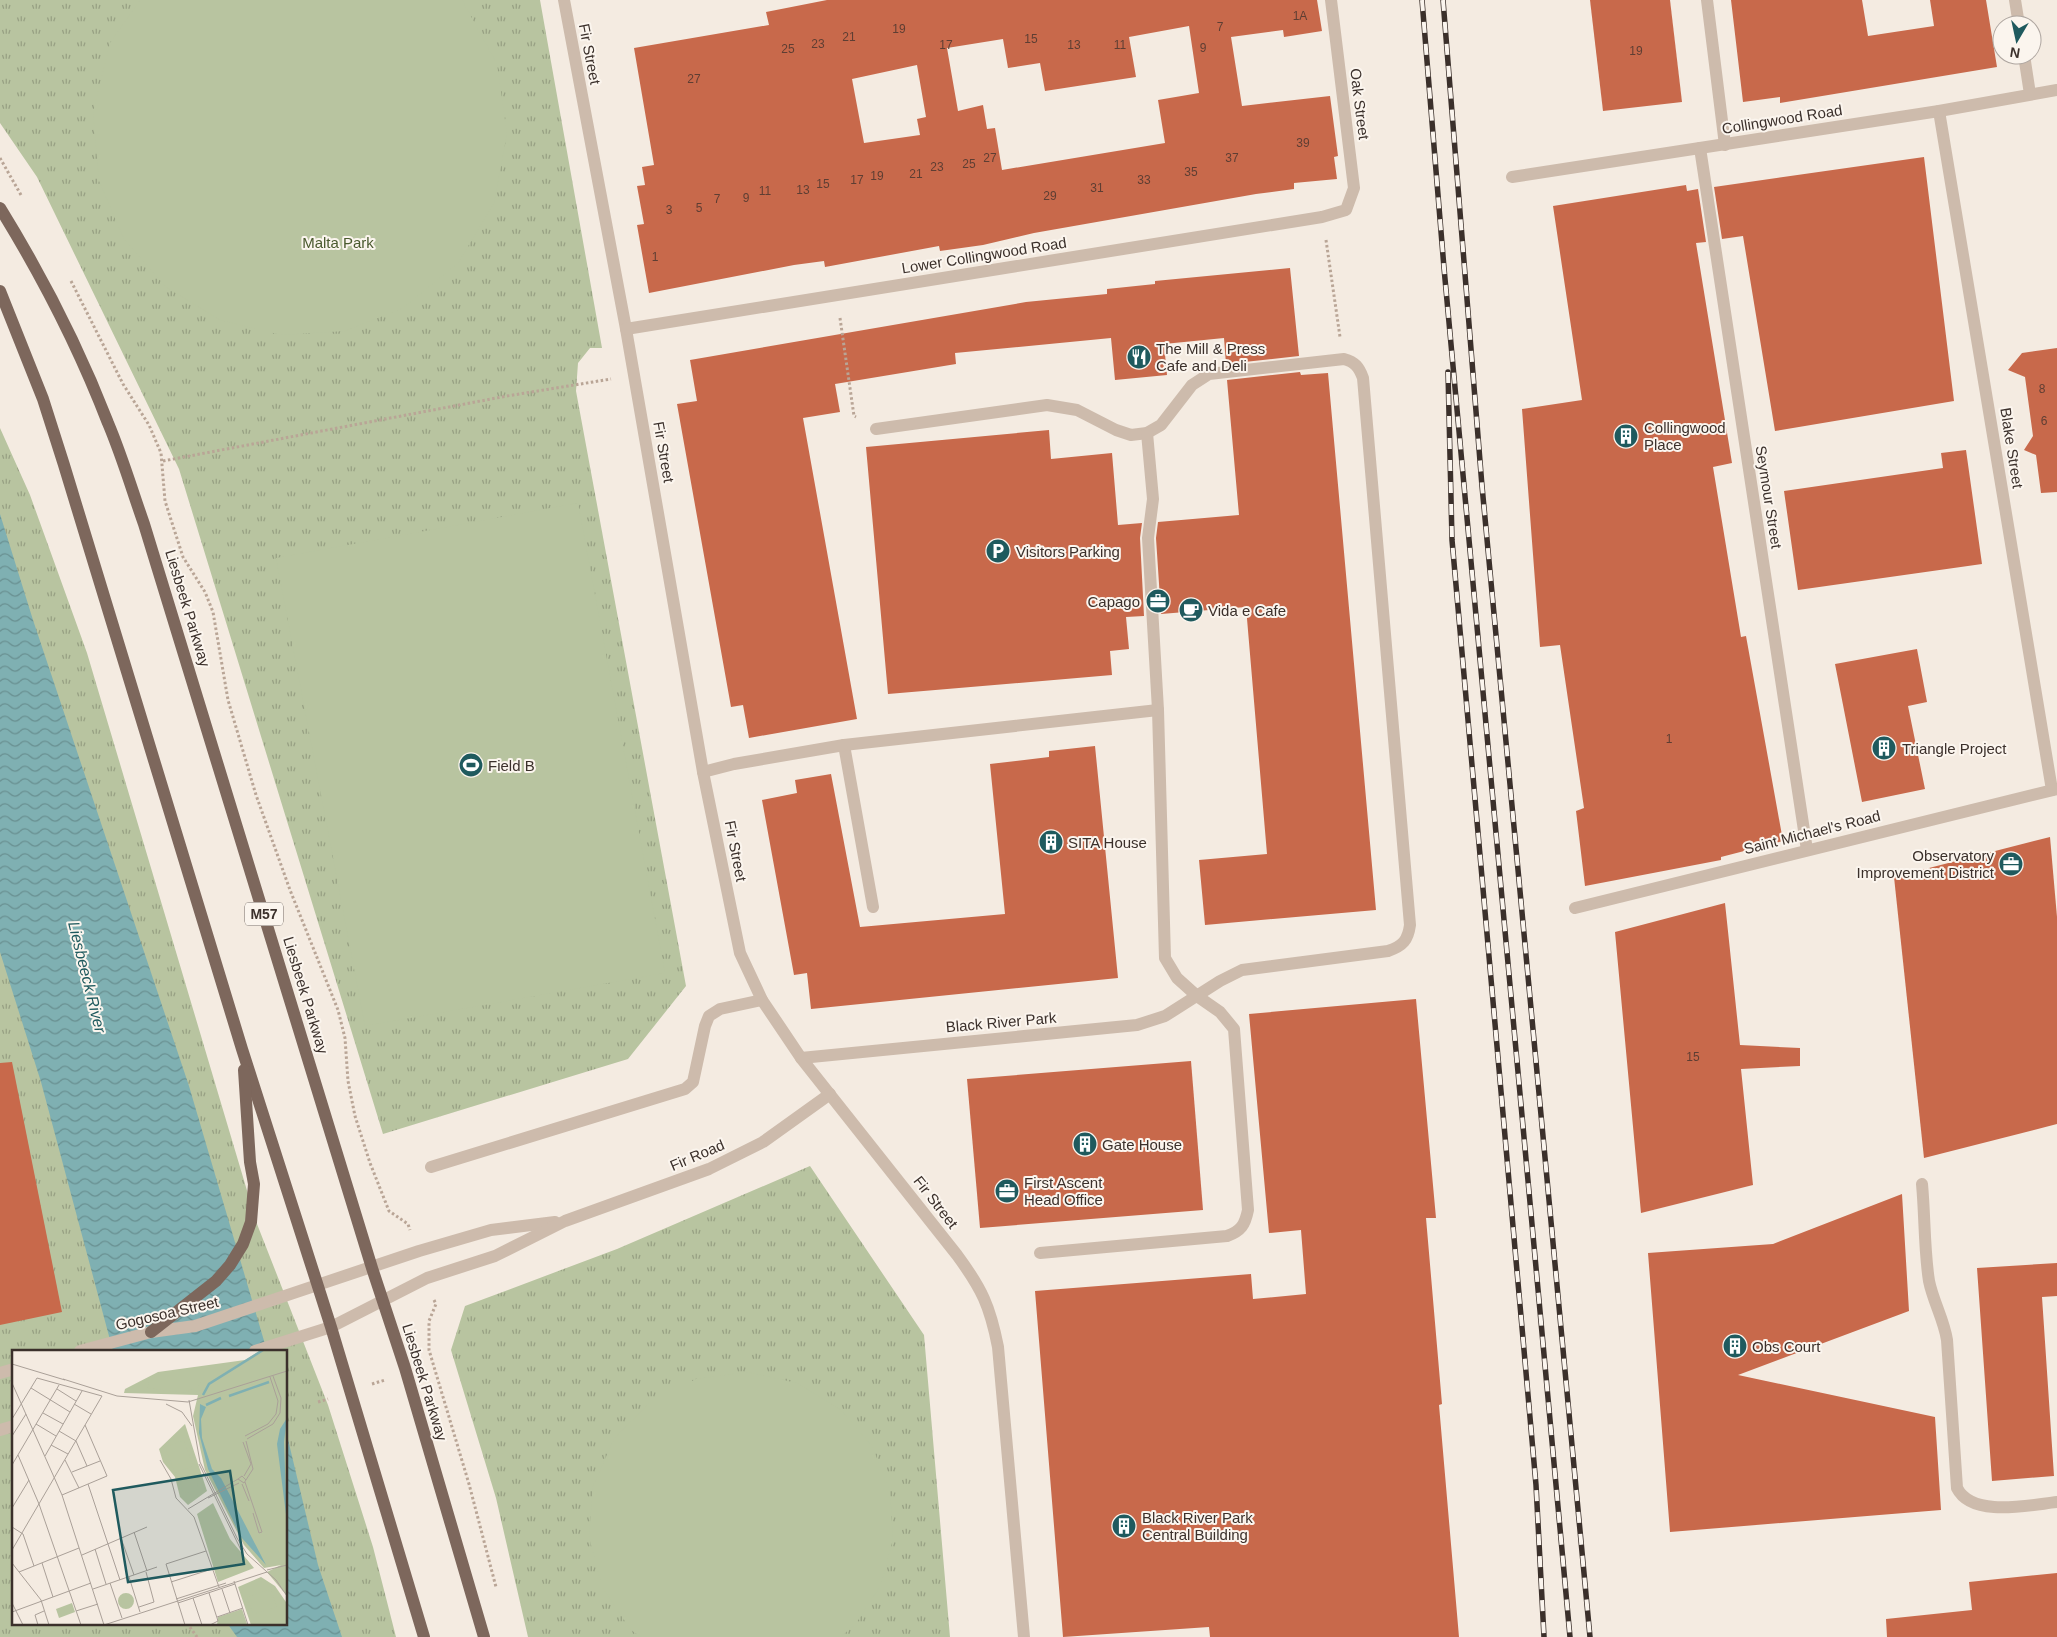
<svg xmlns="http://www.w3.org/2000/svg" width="2057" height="1637" font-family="Arial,sans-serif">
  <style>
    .grass { fill: url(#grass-tufts); fill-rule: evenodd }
    .garden { fill: #b8c4a0 }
    .water { fill: url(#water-waves) }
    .building { fill: #c8694b; fill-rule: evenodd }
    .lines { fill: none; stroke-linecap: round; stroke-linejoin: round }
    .path { stroke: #b9a596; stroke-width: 3; stroke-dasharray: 2.5 2.5; stroke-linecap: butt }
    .service { stroke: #cdbbac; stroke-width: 12 }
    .minor { stroke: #cdbbac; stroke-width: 12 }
    .primary { stroke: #7d675c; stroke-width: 12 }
    .rail-casing { stroke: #3b302b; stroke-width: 5.5 }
    .rail { stroke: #fbf5ee; stroke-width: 4; stroke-dasharray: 11; stroke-linecap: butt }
    .labels { text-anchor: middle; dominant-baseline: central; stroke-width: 4; stroke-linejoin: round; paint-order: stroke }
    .number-label { font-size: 12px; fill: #5e3e33 }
    .shield { fill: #fbf5ee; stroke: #756b66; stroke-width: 1 }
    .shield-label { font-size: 14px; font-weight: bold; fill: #3b302b }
    .street-label { font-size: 15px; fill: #3b302b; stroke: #fbf5ee }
    .park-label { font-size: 15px; fill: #4a5a2e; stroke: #fbf5ee }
    .poi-label { font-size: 15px; fill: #3b302b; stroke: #fbf5ee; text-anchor: start }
    .water-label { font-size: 16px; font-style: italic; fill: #1f5a5e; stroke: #fbf5ee }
    .inset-river { fill: none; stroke: #7fb0b2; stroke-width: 2.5 }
    .inset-road { fill: none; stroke: #aaa098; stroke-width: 1 }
    .view { fill: #1f5a5e; fill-opacity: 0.15; stroke: #1f5a5e; stroke-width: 2.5 }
    .inset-edge { fill: none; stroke: #3b302b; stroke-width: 2.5 }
  </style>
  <defs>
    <pattern id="grass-tufts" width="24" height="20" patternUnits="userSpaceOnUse" patternTransform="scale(1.25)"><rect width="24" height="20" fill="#b8c4a0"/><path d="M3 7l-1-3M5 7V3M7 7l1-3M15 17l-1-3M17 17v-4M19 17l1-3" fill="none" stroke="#97a083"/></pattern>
    <pattern id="water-waves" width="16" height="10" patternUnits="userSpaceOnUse" patternTransform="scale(1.25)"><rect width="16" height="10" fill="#7fb0b2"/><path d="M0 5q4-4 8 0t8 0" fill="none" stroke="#699091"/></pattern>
  </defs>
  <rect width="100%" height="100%" fill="#f4ebe1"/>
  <g class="grass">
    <path d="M 0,0 L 540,0 L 602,348 L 590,348 L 578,363 L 576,391 L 686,986 L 628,1059 L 383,1134 L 179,469 L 37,177 L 0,123 Z"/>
    <path d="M 0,428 L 30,495 L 87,653 L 257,1224 L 328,1405 L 373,1547 L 396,1637 L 0,1637 ZM 14,1351 L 286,1351 L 286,1623 L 14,1623 Z"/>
    <path d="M 810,1166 L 924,1335 L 950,1637 L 528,1637 L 496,1498 L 451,1350 L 465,1306 L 617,1249 Z"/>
  </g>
  <g class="garden">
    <path d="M 140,0 L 462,0 L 497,64 L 507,134 L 494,203 L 458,263 L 403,308 L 345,331 L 281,335 L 220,320 L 166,287 L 124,239 L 99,181 L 93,112 L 110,43 Z"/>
    <path d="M 578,503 L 665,973 L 365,1026 L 276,558 Z"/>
    <path d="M 747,1372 L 797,1383 L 841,1410 L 872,1446 L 890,1491 L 893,1539 L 881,1585 L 855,1625 L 840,1637 L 641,1637 L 631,1630 L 602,1587 L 589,1537 L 593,1486 L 614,1439 L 650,1402 L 696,1379 Z"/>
  </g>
  <g class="water">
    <path d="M 0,514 L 33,620 L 189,1086 L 267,1351 L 113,1351 L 41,1082 L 0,952 Z"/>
    <path d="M 286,1431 L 318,1565 L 342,1637 L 237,1637 L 227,1623 L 286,1623 Z"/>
  </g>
  <g class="building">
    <path d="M 827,0 L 1317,0 L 1322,31 L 1284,37 L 1283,30 L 1231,37 L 1242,106 L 1330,96 L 1338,156 L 1334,157 L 1337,179 L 1294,183 L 1294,189 L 1256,194 L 1034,233 L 983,245 L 940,251 L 939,246 L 825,267 L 824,261 L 794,265 L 649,293 L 637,225 L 644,224 L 637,186 L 645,185 L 642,167 L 654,165 L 634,48 L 769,25 L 766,12 ZM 1189,26 L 1199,93 L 1158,100 L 1165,143 L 1002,170 L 995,128 L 987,129 L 983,105 L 958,111 L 947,48 L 1003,39 L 1008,68 L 1040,63 L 1045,91 L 1136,77 L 1129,37 ZM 917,65 L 926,117 L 917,119 L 920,135 L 864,143 L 852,79 Z"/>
    <path d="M 1590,0 L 1670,0 L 1682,102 L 1603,111 Z"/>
    <path d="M 1731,0 L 1862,0 L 1868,36 L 1934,26 L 1930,0 L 1986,0 L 1997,67 L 1780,103 L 1780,97 L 1743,102 Z"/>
    <path d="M 1924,157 L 1954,401 L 1775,431 L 1743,236 L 1722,239 L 1714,187 Z"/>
    <path d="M 1686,185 L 1687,191 L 1698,189 L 1706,242 L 1696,243 L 1732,463 L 1713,467 L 1741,637 L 1746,636 L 1783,841 L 1721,857 L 1721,860 L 1585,886 L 1576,811 L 1584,808 L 1560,645 L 1540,647 L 1522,409 L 1582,400 L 1553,206 Z"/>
    <path d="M 1290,268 L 1299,356 L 1226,364 L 1224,338 L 1164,344 L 1167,375 L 1115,380 L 1111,338 L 955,353 L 956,364 L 835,384 L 840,412 L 803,418 L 857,719 L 749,738 L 743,705 L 731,707 L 677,404 L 697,401 L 690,360 L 1026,302 L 1107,294 L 1107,289 L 1155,284 L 1155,281 Z"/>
    <path d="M 2057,348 L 2057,492 L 2041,493 L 2036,455 L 2024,450 L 2033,436 L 2025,377 L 2008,370 L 2022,353 Z"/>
    <path d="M 1300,372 L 1301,375 L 1328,373 L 1376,910 L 1205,925 L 1199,860 L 1267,854 L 1246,607 L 1161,614 L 1156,538 L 1158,522 L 1239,515 L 1227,380 Z"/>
    <path d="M 1049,430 L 1051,459 L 1112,453 L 1118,525 L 1142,523 L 1140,538 L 1144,616 L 1126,617 L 1129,649 L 1110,651 L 1112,675 L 888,694 L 866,447 Z"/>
    <path d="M 1966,450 L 1982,564 L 1798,590 L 1784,491 L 1943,468 L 1941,453 Z"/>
    <path d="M 1917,649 L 1927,702 L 1908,706 L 1925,789 L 1862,802 L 1835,664 Z"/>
    <path d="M 1095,746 L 1118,978 L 811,1009 L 807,973 L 794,975 L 762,800 L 797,793 L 795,780 L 831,774 L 860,927 L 1005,914 L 990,764 L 1049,757 L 1049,751 Z"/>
    <path d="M 2050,837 L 2057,917 L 2057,1124 L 1924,1158 L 1894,877 Z"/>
    <path d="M 1725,903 L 1740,1045 L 1800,1048 L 1800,1066 L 1741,1069 L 1753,1185 L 1641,1213 L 1615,932 Z"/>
    <path d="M 1416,999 L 1436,1218 L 1426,1218 L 1442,1404 L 1439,1405 L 1459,1637 L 1210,1637 L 1209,1627 L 1063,1637 L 1035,1291 L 1251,1274 L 1253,1299 L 1306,1294 L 1301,1230 L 1269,1233 L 1249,1014 Z"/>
    <path d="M 1191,1061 L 1203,1210 L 980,1228 L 967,1079 Z"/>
    <path d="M 12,1062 L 62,1312 L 0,1325 L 0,1063 Z"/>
    <path d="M 1902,1194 L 1909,1311 L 1738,1375 L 1935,1417 L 1941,1510 L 1670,1532 L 1648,1253 L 1773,1244 Z"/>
    <path d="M 2057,1263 L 2057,1296 L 2042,1297 L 2054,1476 L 1992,1481 L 1977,1268 Z"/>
    <path d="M 2057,1573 L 2057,1637 L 1887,1637 L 1886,1619 L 1972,1610 L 1969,1582 Z"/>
  </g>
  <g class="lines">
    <g class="path">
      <path d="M 0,158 L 21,195"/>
      <path d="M 1326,240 L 1340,337"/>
      <path d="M 71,281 L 123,384 L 149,425 L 161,453 L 165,501 L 183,557 L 205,592 L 213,612 L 228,700 L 256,795 L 290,890 L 338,1010 L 345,1038 L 348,1081 L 355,1116 L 370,1163 L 389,1211 L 408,1224 L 410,1230"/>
      <path d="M 840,318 L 854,416 L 856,417"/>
      <path d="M 163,461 L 507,396 L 611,379"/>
      <path d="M 434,1300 L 436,1304 L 429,1321 L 429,1350 L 469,1484 L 496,1587"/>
      <path d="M 372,1384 L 385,1380"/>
      <path d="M 318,1402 L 328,1399"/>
      <path d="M 187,1623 L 197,1637"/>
    </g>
    <g class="service">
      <path d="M 844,745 L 873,907"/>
      <path d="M 703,772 L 734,764 L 844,745 L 1158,710"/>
      <path d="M 801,1058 L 1137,1025 L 1165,1016 L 1220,981 L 1242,970 L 1388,951 C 1403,946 1408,940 1410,925 L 1363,378 C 1359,367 1355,362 1344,359 L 1209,374 L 1192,385 L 1161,425 L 1147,433 L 1131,435 L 1116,430 L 1077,410 L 1047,405 L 876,429"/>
      <path d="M 431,1167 L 685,1089 L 693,1082 L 705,1026 L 709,1016 L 720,1009 L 762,1000"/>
      <path d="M 1922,1184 C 1925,1216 1924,1249 1929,1281 C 1933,1301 1944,1320 1947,1340 L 1957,1488 C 1972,1518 2029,1505 2057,1502"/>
      <path d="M 1040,1253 L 1227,1236 C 1241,1231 1245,1225 1248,1210 L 1234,1029 L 1220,1012 L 1197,996 L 1177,978 L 1165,958 L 1158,710 L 1148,538 L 1153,499 L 1147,433"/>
    </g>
    <g class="minor">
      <path d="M 564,0 L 626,329 L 703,772 L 740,953 L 762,1000 L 801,1058 L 957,1255 C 982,1289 990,1306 998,1347 L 1024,1637"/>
      <path d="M 1707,0 L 1725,145"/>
      <path d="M 2015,0 L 2019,25"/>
      <path d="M 2024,55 L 2030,94"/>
      <path d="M 1939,111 L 2052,790"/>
      <path d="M 1700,148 L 1807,850"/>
      <path d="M 1512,177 L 1939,111 L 2057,90"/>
      <path d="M 626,329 L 1322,217 L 1346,210 L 1354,188 L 1331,0"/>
      <path d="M 1575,908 L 2057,789"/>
      <path d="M 80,1351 L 151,1332 L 195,1326 L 419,1251 L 491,1230 L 555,1222"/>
      <path d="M 255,1351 L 331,1327 L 427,1278 L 495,1256 L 565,1221 L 709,1169 L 763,1142 L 830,1094"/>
      <path d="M 0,1373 L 14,1369"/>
      <path d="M 0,1430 L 14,1426"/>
    </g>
    <g class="primary">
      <path d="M 0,208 C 42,276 79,348 108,423 C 122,456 132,490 144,524 L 372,1268 L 405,1368 L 484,1637"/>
      <path d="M 0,291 L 43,399 L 64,465 L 242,1049 L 331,1327 L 424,1637"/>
      <path d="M 151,1332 L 216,1281 L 230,1265 L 243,1244 L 251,1222 L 254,1184 L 250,1162 L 244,1070"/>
    </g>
    <defs>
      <g id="rail">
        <path d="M 1422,0 L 1444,268 L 1570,1637"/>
        <path d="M 1443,0 L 1482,486 L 1590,1637"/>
        <path d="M 1448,372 L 1452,540 L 1536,1485 L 1544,1637"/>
      </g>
    </defs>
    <use href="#rail" class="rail-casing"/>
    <use href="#rail" class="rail"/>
  </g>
  <defs>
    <symbol id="restaurant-disc" viewBox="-11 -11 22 22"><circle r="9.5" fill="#1f5a5e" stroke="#fbf5ee"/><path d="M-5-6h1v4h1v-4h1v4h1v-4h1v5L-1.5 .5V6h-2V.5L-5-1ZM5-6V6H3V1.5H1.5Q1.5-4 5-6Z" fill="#fff"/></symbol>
    <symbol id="building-disc" viewBox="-11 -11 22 22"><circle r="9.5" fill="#1f5a5e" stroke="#fbf5ee"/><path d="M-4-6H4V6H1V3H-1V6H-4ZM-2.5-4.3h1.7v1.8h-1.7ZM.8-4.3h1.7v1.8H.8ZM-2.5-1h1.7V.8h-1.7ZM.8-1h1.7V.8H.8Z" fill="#fff"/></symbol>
    <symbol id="parking-disc" viewBox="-11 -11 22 22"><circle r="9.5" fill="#1f5a5e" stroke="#fbf5ee"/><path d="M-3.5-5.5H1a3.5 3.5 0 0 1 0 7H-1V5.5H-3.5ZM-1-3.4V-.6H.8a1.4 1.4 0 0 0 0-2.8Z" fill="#fff"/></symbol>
    <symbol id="office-disc" viewBox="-11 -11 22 22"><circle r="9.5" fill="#1f5a5e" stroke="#fbf5ee"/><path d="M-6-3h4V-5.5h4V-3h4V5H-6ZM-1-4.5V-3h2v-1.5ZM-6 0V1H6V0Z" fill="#fff"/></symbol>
    <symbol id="cafe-disc" viewBox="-11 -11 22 22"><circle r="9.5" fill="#1f5a5e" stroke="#fbf5ee"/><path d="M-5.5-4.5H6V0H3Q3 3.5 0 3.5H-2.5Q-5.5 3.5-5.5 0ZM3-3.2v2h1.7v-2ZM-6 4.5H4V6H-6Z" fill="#fff"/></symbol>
    <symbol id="stadium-disc" viewBox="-11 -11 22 22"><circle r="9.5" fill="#1f5a5e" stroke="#fbf5ee"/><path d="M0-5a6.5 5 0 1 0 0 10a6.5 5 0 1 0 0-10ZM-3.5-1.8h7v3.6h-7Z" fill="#fff"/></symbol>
  </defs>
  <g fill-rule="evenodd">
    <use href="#restaurant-disc" x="1125" y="343" width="28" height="28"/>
    <use href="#building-disc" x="1612" y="422" width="28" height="28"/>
    <use href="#parking-disc" x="984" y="537" width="28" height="28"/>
    <use href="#office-disc" x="1144" y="587" width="28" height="28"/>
    <use href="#cafe-disc" x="1177" y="596" width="28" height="28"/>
    <use href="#building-disc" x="1870" y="734" width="28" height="28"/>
    <use href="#stadium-disc" x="457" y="751" width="28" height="28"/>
    <use href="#building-disc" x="1037" y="828" width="28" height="28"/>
    <use href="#office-disc" x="1997" y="850" width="28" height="28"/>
    <use href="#building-disc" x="1071" y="1130" width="28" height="28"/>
    <use href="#office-disc" x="993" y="1177" width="28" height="28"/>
    <use href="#building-disc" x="1721" y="1332" width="28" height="28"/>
    <use href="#building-disc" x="1110" y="1512" width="28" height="28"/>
  </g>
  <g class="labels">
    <g class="number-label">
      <text x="1300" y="16">1A</text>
      <text x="1220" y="27">7</text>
      <text x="899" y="29">19</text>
      <text x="849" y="37">21</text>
      <text x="1031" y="39">15</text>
      <text x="818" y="44">23</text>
      <text x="946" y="45">17</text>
      <text x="1074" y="45">13</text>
      <text x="1120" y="45">11</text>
      <text x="1203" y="48">9</text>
      <text x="788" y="49">25</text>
      <text x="1636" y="51">19</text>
      <text x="694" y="79">27</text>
      <text x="1303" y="143">39</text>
      <text x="990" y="158">27</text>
      <text x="1232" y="158">37</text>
      <text x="969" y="164">25</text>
      <text x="937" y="167">23</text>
      <text x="1191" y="172">35</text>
      <text x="916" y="174">21</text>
      <text x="877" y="176">19</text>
      <text x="857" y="180">17</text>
      <text x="1144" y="180">33</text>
      <text x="823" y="184">15</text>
      <text x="1097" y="188">31</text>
      <text x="803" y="190">13</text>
      <text x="765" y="191">11</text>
      <text x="1050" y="196">29</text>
      <text x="746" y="198">9</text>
      <text x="717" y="199">7</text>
      <text x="699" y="208">5</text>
      <text x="669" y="210">3</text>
      <text x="655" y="257">1</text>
      <text x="2042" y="389">8</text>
      <text x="2044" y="421">6</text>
      <text x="1669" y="739">1</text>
      <text x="1693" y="1057">15</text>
    </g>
    <rect class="shield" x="245" y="902.5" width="38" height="23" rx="4"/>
    <g class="shield-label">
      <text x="264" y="914">M57</text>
    </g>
    <g class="street-label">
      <text transform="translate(590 54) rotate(79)">Fir Street</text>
      <text transform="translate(1360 104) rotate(83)">Oak Street</text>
      <text transform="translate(1782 119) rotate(-9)">Collingwood Road</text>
      <text transform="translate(984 255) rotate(-9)">Lower Collingwood Road</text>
      <text transform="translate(2012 448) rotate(81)">Blake Street</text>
      <text transform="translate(664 452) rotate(80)">Fir Street</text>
      <text transform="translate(1769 497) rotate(81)">Seymour Street</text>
      <text transform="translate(188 608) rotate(73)">Liesbeek Parkway</text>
      <text transform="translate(1812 832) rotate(-14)">Saint Michael's Road</text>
      <text transform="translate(736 851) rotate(79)">Fir Street</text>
      <text transform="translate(306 995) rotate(73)">Liesbeek Parkway</text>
      <text transform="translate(1001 1022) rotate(-5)">Black River Park</text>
      <text transform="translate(697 1155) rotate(-23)">Fir Road</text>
      <text transform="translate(936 1202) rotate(52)">Fir Street</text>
      <text transform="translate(167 1313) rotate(-13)">Gogosoa Street</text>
      <text transform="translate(425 1382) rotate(73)">Liesbeek Parkway</text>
    </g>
    <g class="park-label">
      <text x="338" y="242">Malta Park</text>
    </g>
    <g class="poi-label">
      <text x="1156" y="348">The Mill &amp; Press<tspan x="1156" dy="17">Cafe and Deli</tspan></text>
      <text x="1644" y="427">Collingwood<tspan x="1644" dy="17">Place</tspan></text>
      <text x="1016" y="551">Visitors Parking</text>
      <text x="1140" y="601" text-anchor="end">Capago</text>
      <text x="1208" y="610">Vida e Cafe</text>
      <text x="1902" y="748">Triangle Project</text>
      <text x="488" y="765">Field B</text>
      <text x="1068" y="842">SITA House</text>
      <text x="1994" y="855" text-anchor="end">Observatory<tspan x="1994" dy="17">Improvement District</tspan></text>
      <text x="1102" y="1144">Gate House</text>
      <text x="1024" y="1182">First Ascent<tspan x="1024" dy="17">Head Office</tspan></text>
      <text x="1752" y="1346">Obs Court</text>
      <text x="1142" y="1517">Black River Park<tspan x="1142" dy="17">Central Building</tspan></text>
    </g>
    <g class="water-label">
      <text transform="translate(87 977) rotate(76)">Liesbeeck River</text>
    </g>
  </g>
  <g transform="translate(12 1350)">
    <rect width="275" height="275" fill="#f4ebe1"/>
    <path d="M 249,0 L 275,0 L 275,246 L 255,222 L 269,215 L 252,218 L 232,195 L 193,120 L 181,66 L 186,45 L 112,43 L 113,39 L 146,22 L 233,10 ZM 173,74 L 195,141 L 176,155 L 168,147 L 163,127 L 151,112 L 147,99 ZM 201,153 L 218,189 L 242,218 L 206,232 L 185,164 ZM 249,227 L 263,236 L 274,252 L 275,275 L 239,275 L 226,237 ZM106 251a8 8 0 1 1 16 0a8 8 0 1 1-16 0ZM 60,253 L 63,262 L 47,268 L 44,259 Z" fill="#b8c4a0"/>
    <path d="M 217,19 L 192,39 L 182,43 L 193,25 ZM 137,32 L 173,41 L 183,38 L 174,43 L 135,38 Z" fill="#b8c4a0"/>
    <path d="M 172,90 L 181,116 L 163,123 L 153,97 ZM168 134a9 9 0 1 1 18 0a9 9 0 1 1-18 0ZM 203,159 L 212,185 L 195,191 L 186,165 ZM202 209a12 12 0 1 1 24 0a12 12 0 1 1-24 0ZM 259,239 L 265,257 L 241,264 L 235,247 ZM 230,259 L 235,274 L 205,275 L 206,267 Z" fill="#b8c4a0"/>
    <path d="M 188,54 L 194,57 L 189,69 L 190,88 L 200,119 L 209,128 L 254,215 L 229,187 L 196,119 L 187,83 ZM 275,68 L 272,92 L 275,172 L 265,94 L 268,79 Z" fill="#7fb0b2"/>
    <path class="inset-river" d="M 191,45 L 197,34 L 251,0M 217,46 L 257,32M 194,55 L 209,48"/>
    <path class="inset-road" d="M 0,14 L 53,30M 51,29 L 105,46 L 176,52 L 275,21M 0,33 L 50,145 L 92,275M 19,38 L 58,62M 45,39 L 64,51M 177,50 L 188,112 L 225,188 L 235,204 L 264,230 L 275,246M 62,54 L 79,64M 154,54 L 170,62 L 180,76M 31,63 L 51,74M 0,69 L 25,28 L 90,46 L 0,200M 24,74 L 44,86M 47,81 L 64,91M 0,86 L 14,64M 233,86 L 256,74 L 264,64 L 266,51 L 258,27M 235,89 L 261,74 L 268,63 L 269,48 L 261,26M 64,91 L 75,116M 231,92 L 239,114 L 232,126M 39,95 L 56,104M 6,105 L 27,154 L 69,275M 33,106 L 70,41M 53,110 L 67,138M 148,110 L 159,129 L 164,148 L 182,167 L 207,237M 187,114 L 229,200M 0,115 L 47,35M 60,122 L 88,111M 234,130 L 230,126 L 226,129 L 232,133 L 241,119 L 234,91M 233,132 L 250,182 L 247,183M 76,134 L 108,230M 230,134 L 237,151M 50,145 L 95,126 L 73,75M 196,148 L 227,133M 0,158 L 17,130M 176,159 L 226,129M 241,163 L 247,183M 0,177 L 11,184 L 22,216M 122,182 L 135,221M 109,188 L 122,225M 83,199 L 94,234M 70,205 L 135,177M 0,213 L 29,250 L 37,275M 30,213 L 41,247M 255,220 L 275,215M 7,222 L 67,198M 117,227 L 128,262M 222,231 L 236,275M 159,232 L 200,219M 98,233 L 110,268M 81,239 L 145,217M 210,239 L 218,263M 197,243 L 206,271 L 198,275M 181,248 L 190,275M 164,249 L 214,233M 0,253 L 11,275M 166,253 L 223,234M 127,257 L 142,252 L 134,222M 64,261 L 86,254M 0,262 L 79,233M 205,267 L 231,258M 26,275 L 23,265 L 32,261M 92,275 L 255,222M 173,275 L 154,214 L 194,201"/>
    <path class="view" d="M 218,121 L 232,214 L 116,232 L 101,140 Z"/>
    <rect width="275" height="275" class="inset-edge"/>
  </g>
  <g transform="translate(2017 40) rotate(189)"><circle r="24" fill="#fbf5ee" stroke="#aea6a0"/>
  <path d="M0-4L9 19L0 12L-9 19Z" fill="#1f5a5e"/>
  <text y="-8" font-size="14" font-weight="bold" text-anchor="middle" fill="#3b302b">N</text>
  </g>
</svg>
